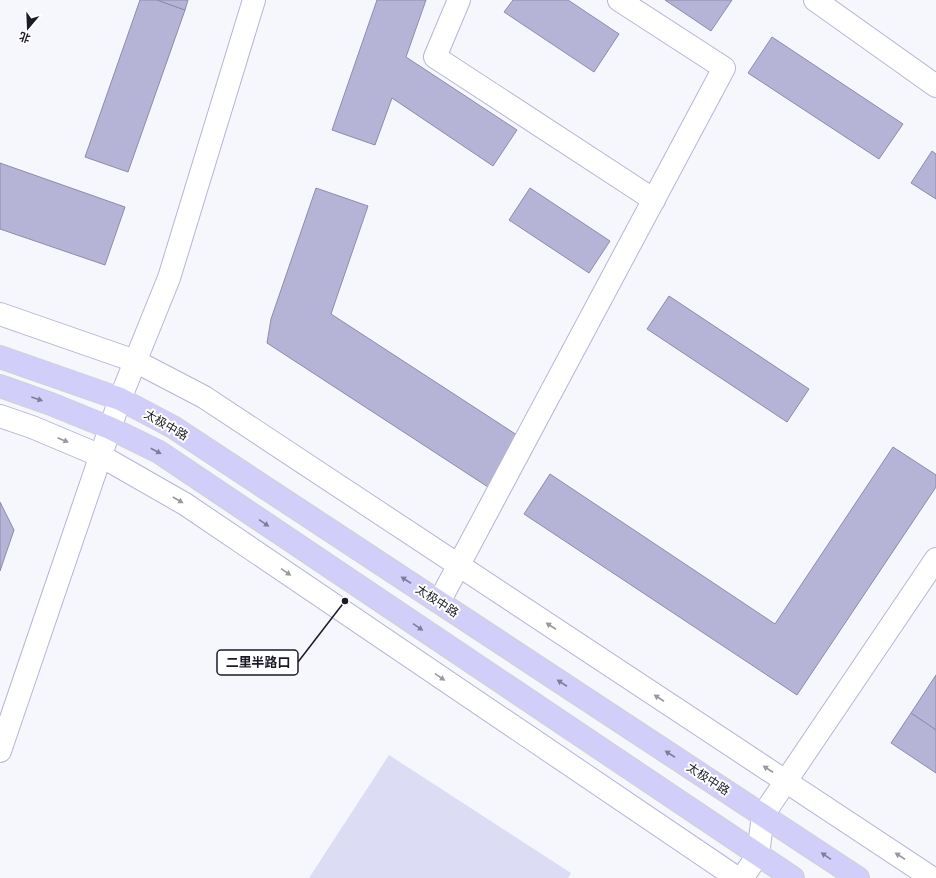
<svg xmlns="http://www.w3.org/2000/svg" width="936" height="878" font-family="'DejaVu Sans','Noto Sans SC',sans-serif">
  <style>
    .green { fill: #dcdcf5 }
    .building { fill: #b5b4d7; stroke: #8d8bad }
    .lines { fill: none; stroke-linecap: round; stroke-linejoin: round }
    .minor-casing { stroke: #b6b5d8; stroke-width: 24 }
    .major-casing { stroke: #d1d1d4; stroke-width: 24 }
    .minor { stroke: #fff; stroke-width: 22 }
    .major { stroke: #d1cef9; stroke-width: 22 }
    .oneway { fill: #7f7d9a }
    .oneway2 { fill: #98989e }
    .labels { text-anchor: middle; dominant-baseline: central; stroke-width: 4; stroke-linejoin: round; paint-order: stroke }
    .street-label { font-size: 12px; fill: #1b1a27; stroke: #fff }
    .leader { fill: none; stroke: #1b1a27; stroke-width: 1.5 }
    .callout-dot { fill: #1b1a27; stroke: #fff; stroke-width: 1.5 }
    .callout { fill: #fff; stroke: #1b1a27; stroke-width: 1.5 }
    .callout-label { font-size: 13px; text-anchor: middle; font-weight: bold; fill: #1b1a27 }
  </style>
  <rect width="100%" height="100%" fill="#f6f6fd"/>
  <path class="green" d="M 389,755 L 571,873 L 568,878 L 309,878 Z"/>
  <g class="building">
    <path d="M 140,0 L 157,0 L 185,10 L 128,172 L 85,157 Z"/>
    <path d="M 157,0 L 188,0 L 185,10 Z"/>
    <path d="M 377,0 L 426,0 L 406,57 L 517,130 L 493,166 L 392,98 L 375,145 L 332,130 Z"/>
    <path d="M 513,0 L 568,0 L 619,34 L 594,72 L 504,12 Z"/>
    <path d="M 665,0 L 732,0 L 711,31 Z"/>
    <path d="M 772,37 L 903,124 L 879,159 L 748,73 Z"/>
    <path d="M 932,151 L 936,154 L 936,199 L 911,183 Z"/>
    <path d="M 0,163 L 125,207 L 105,265 L 0,229 Z"/>
    <path d="M 316,188 L 368,206 L 331,314 L 520,437 L 488,487 L 267,343 L 271,319 Z"/>
    <path d="M 530,188 L 610,241 L 589,273 L 509,220 Z"/>
    <path d="M 669,296 L 809,389 L 787,422 L 647,329 Z"/>
    <path d="M 893,447 L 936,475 L 936,487 L 797,695 L 524,514 L 550,474 L 775,624 Z"/>
    <path d="M 0,502 L 14,530 L 0,571 Z"/>
    <path d="M 936,675 L 936,730 L 911,713 Z"/>
    <path d="M 911,713 L 936,730 L 936,773 L 891,743 Z"/>
  </g>
  <g class="lines">
    <defs>
      <g id="minor">
        <path d="M 459,0 L 435,57 L 654,200"/>
        <path d="M 815,0 L 936,86"/>
        <path d="M 0,314 L 135,361 L 204,397 L 932,878"/>
        <path d="M 0,416 L 32,427 L 101,456 L 185,504 L 737,878"/>
        <path d="M 439,602 L 724,68 L 619,0"/>
        <path d="M 0,751 L 120,399 L 169,278 L 254,0"/>
        <path d="M 742,878 L 758,855 L 763,815 L 936,559"/>
      </g>
      <g id="major">
        <path d="M 0,357 L 120,399 L 173,427 L 858,878"/>
        <path d="M 0,386 L 51,404 L 110,428 L 159,452 L 793,878"/>
      </g>
    </defs>
    <use href="#minor" class="minor-casing"/>
    <use href="#major" class="major-casing"/>
    <use href="#minor" class="minor"/>
    <use href="#major" class="major"/>
  </g>
  <defs><path id="oneway-solid" d="M-6-.8H1V-3.2L6.5 0L1 3.2V.8H-6Z"/></defs>
  <g class="oneway">
    <use href="#oneway-solid" transform="translate(37 399) rotate(19)"/>
    <use href="#oneway-solid" transform="translate(156 451) rotate(28)"/>
    <use href="#oneway-solid" transform="translate(264 523) rotate(34)"/>
    <use href="#oneway-solid" transform="translate(406 580) rotate(-147)"/>
    <use href="#oneway-solid" transform="translate(418 627) rotate(34)"/>
    <use href="#oneway-solid" transform="translate(562 683) rotate(-147)"/>
    <use href="#oneway-solid" transform="translate(670 754) rotate(-147)"/>
    <use href="#oneway-solid" transform="translate(826 856) rotate(-146)"/>
  </g>
  <g class="oneway2">
    <use href="#oneway-solid" transform="translate(63 440) rotate(23)"/>
    <use href="#oneway-solid" transform="translate(178 500) rotate(30)"/>
    <use href="#oneway-solid" transform="translate(286 572) rotate(34)"/>
    <use href="#oneway-solid" transform="translate(551 626) rotate(-147)"/>
    <use href="#oneway-solid" transform="translate(440 677) rotate(34)"/>
    <use href="#oneway-solid" transform="translate(659 698) rotate(-147)"/>
    <use href="#oneway-solid" transform="translate(768 769) rotate(-147)"/>
    <use href="#oneway-solid" transform="translate(900 856) rotate(-147)"/>
  </g>
  <g class="labels">
    <g class="street-label">
      <text transform="translate(166 425) rotate(30)">太极中路</text>
      <text transform="translate(437 601) rotate(33)">太极中路</text>
      <text transform="translate(708 779) rotate(33)">太极中路</text>
    </g>
  </g>
  <path class="leader" d="M345 601L298 662"/>
  <circle class="callout-dot" cx="345" cy="601" r="4"/>
  <rect class="callout" x="217" y="650" width="81" height="25" rx="4"/>
  <g class="callout-label">
    <text x="258" y="667">二里半路口</text>
  </g>
  <g transform="translate(28 28) rotate(199)" stroke="#ffffff" stroke-width="3" paint-order="stroke">
  <path d="M0-3L7 15L0 10L-7 15Z" fill="#1b1a27"/>
  <text y="-6" font-size="11" font-weight="bold" text-anchor="middle" fill="#1b1a27">北</text>
  </g>
</svg>
